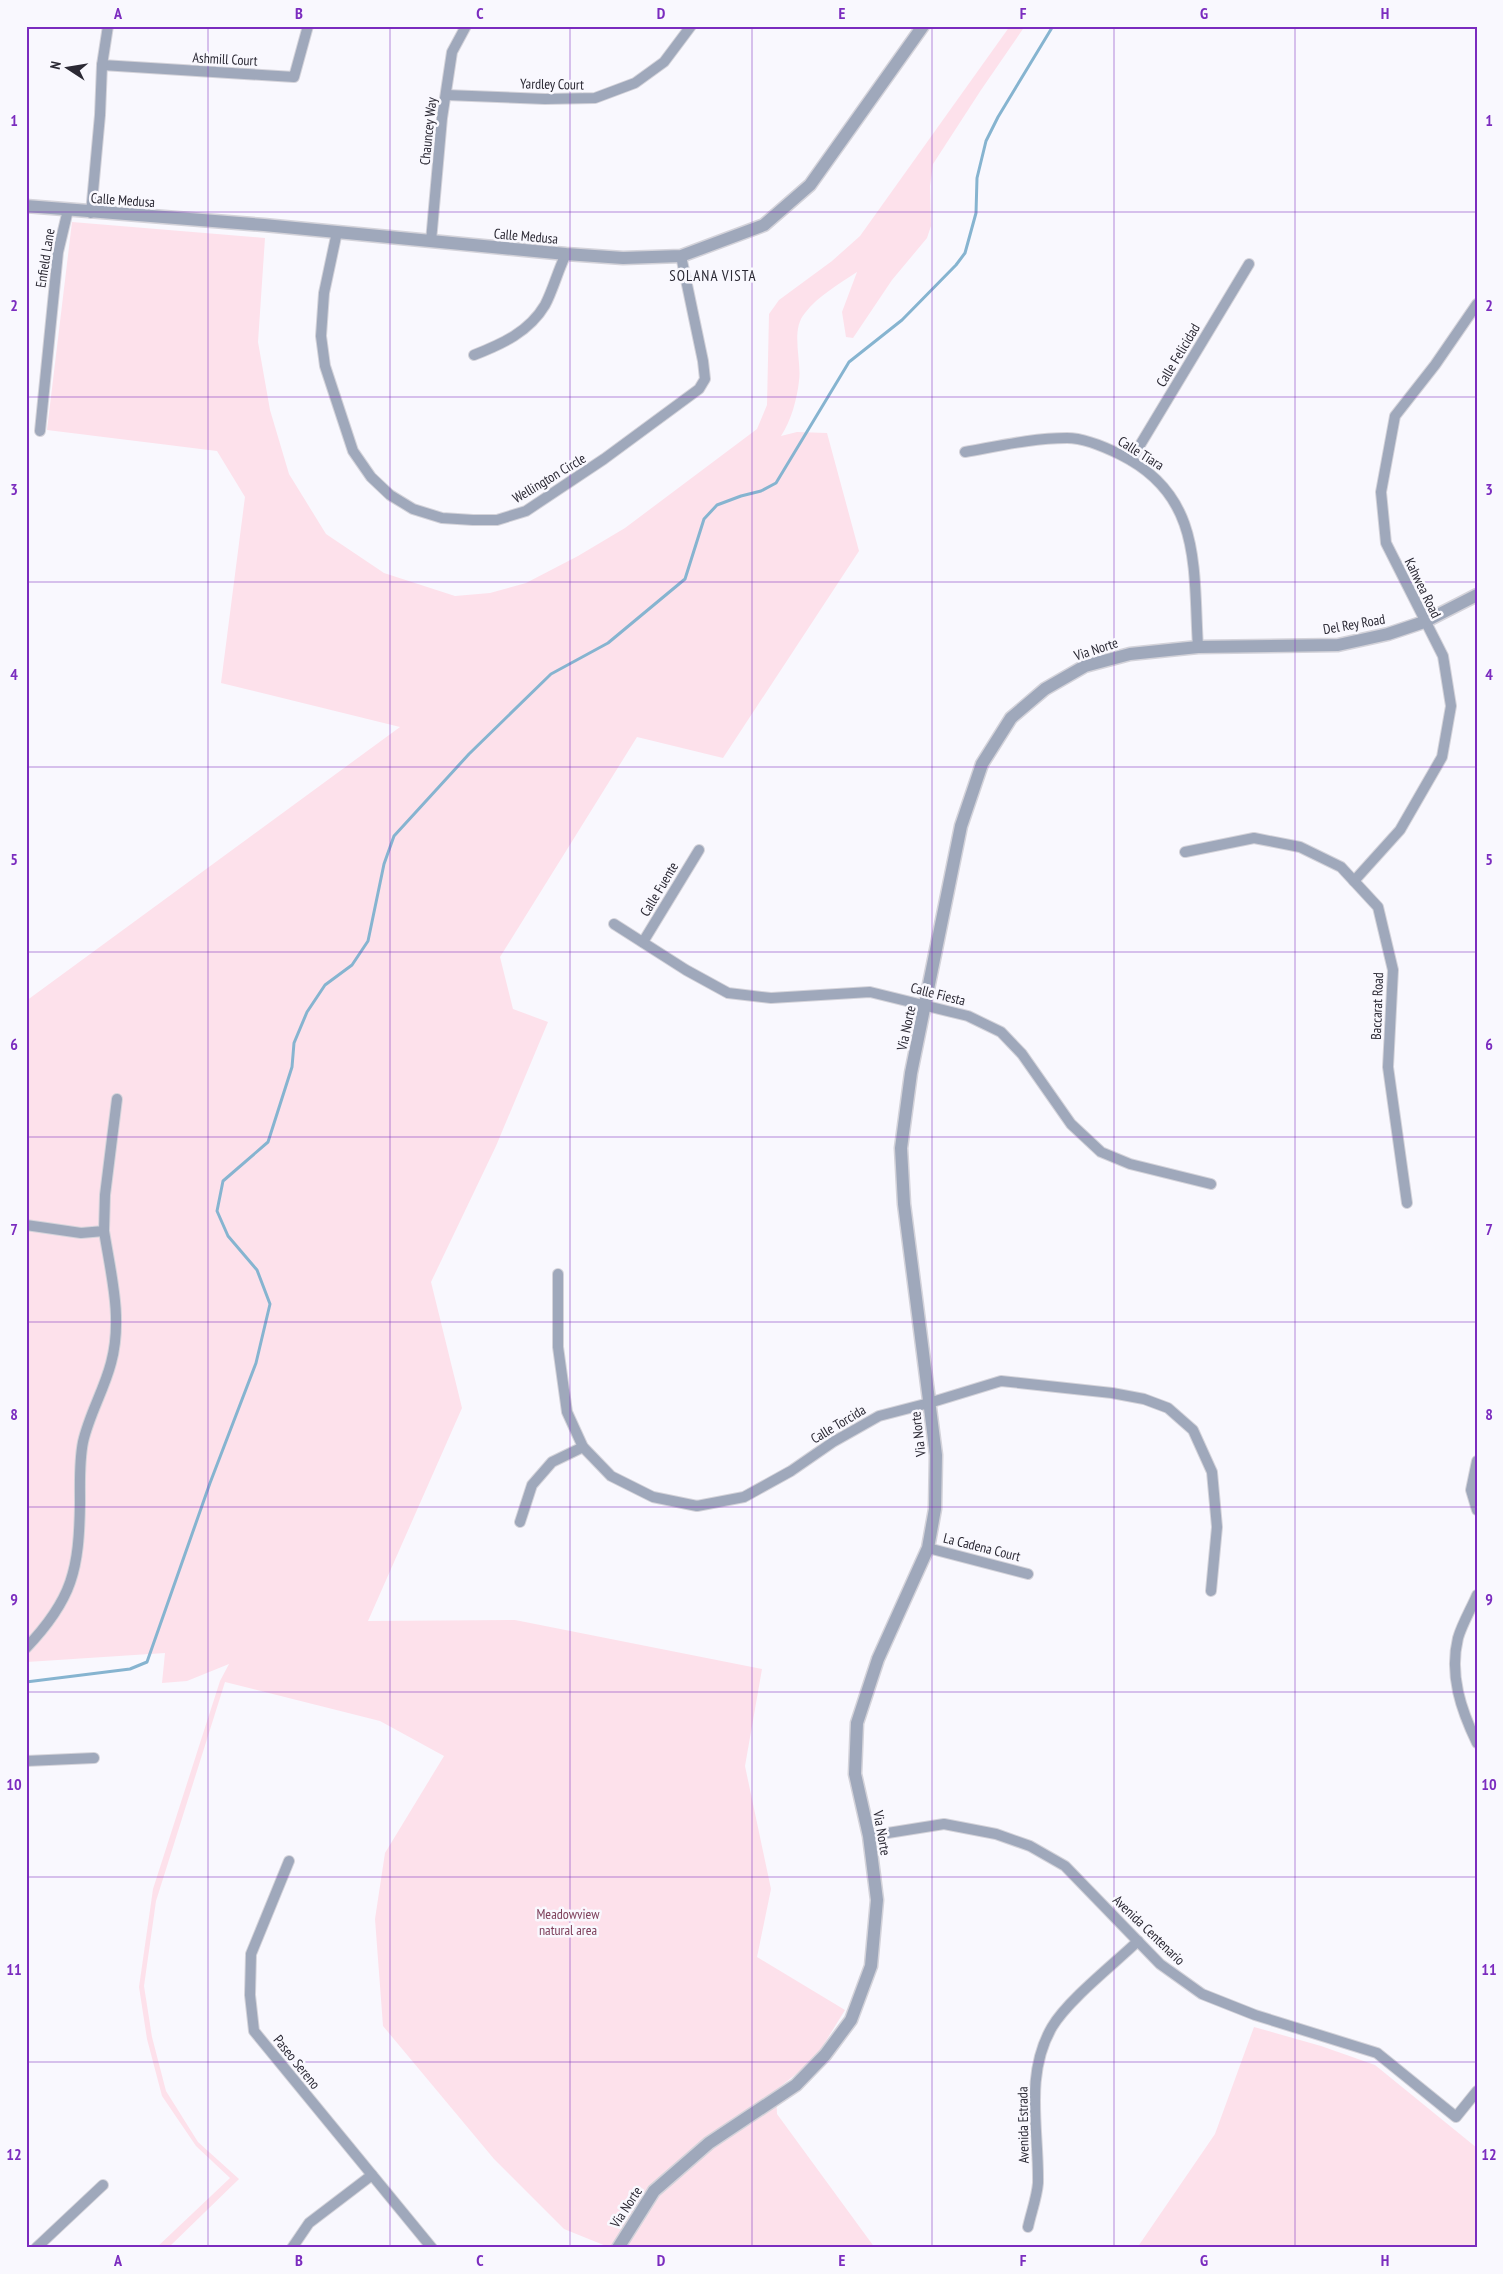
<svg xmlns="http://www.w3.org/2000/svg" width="1503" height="2274" font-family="'PT Sans Narrow',sans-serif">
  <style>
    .green { fill: #fde1eb }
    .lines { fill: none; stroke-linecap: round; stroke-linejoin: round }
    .stream { stroke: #86b4d0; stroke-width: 3 }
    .minor-casing { stroke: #d4d3da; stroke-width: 12 }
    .tertiary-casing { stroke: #d4d3da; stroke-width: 15 }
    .minor { stroke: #9fa8bb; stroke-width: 10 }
    .tertiary { stroke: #9fa8bb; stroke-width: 12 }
    .grid { fill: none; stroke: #7b2cbf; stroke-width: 1; stroke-opacity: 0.55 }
    .labels { text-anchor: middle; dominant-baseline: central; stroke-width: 5; stroke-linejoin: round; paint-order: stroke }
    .street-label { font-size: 14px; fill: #2b2934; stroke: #f9f8fe }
    .park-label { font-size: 14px; fill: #7e405b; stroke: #f9f8fe }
    .neighbourhood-label { font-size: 15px; letter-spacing: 1px; fill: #2b2934; stroke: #f9f8fe }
    .neatline { fill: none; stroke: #7b2cbf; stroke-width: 2 }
    .grid-label { font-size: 16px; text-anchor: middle; font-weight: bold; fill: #7b2cbf }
  </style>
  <rect width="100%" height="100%" fill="#f9f8fe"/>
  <g class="green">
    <path d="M 1010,26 L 1025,26 L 981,90 L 933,164 L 930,186 L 931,226 L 927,238 L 892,280 L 853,338 L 846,337 L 842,312 L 857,272 C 839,284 818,296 805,313 C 790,330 802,361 799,381 C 797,399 791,421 781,436 L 797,432 L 827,433 L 859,551 L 723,758 L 637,737 L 500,957 L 513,1009 L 548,1022 L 496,1146 L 431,1282 L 462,1408 L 368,1621 L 515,1620 L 762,1669 L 745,1766 L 771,1889 L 757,1957 L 845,2010 L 821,2049 L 800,2071 L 776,2090 L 777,2114 L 875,2248 L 611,2248 L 564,2229 L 494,2159 L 383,2026 L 375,1919 L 385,1853 L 444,1756 L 380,1721 L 225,1682 L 156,1901 L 144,1986 L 152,2037 L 166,2091 L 198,2142 L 239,2179 L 168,2248 L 156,2248 L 230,2178 L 196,2146 L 162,2096 L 147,2039 L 139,1987 L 153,1889 L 220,1681 L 229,1664 L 187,1681 L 162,1683 L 165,1653 L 27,1662 L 26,1661 L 26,1001 L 400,727 L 221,683 L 245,497 L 217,451 L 47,430 L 72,222 L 265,238 L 258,342 L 270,410 L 289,474 L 326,534 L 384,573 L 455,596 L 490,593 L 526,583 L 578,556 L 625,528 L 757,429 L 767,405 L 769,314 L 779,300 L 832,261 L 860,236 Z"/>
    <path d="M 1254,2027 L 1321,2046 L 1375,2065 L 1477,2148 L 1477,2248 L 1137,2248 L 1215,2134 Z"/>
  </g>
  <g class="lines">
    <path class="stream" d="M 26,1682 L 130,1669 L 147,1662 L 210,1483 L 256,1363 L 270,1304 L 257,1270 L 228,1236 L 217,1211 L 223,1181 L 268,1142 L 292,1067 L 294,1043 L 307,1012 L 325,985 L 352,965 L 368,941 L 384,864 L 394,836 L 469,754 L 551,674 L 608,643 L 685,579 L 704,519 L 717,505 L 741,496 L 761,491 L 776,483 L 849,362 L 902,320 L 956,265 L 965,253 L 976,213 L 977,178 L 986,141 L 998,117 L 1053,26"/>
    <defs>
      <g id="minor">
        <path d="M 102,65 L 294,77 L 308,26"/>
        <path d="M 446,95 L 545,99 L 595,98 L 635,83 L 664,62 L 691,26"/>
        <path d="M 91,213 L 100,115 L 102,65 L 108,26"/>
        <path d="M 337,232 L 324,293 L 321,336 L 325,366 L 353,451 L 371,477 L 390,495 L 413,509 L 442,518 L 473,520 L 497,520 L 526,511 L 604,459 L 699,389 L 705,379 L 703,361 L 681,256"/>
        <path d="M 431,241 L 442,118 L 452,52 L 466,26"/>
        <path d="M 474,355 C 502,344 529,332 545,305 C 553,290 558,270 566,254"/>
        <path d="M 40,431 L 58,252 L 68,210"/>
        <path d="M 965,452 C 999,446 1033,438 1067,438 C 1085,438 1105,447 1121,455 C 1203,496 1193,569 1198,647"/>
        <path d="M 1131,460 L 1249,264"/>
        <path d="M 1185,852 L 1254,838 L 1300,847 L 1341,867 L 1378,907 L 1393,970 L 1388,1067 L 1407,1203"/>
        <path d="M 1354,881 L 1400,830 L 1442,757 L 1451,706 L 1443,656 L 1386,543 L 1381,492 L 1395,416 L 1435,365 L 1477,304"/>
        <path d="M 614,924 L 686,970 L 728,993 L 771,998 L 870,992 L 968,1016 L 1001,1032 L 1022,1054 L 1071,1124 L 1101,1152 L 1130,1164 L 1211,1184"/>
        <path d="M 643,942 L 699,850"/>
        <path d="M 26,1225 L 81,1233 L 104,1231 L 105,1195 L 117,1099"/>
        <path d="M 558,1274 L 558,1347 L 567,1412 L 583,1447 L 611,1476 L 653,1497 L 697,1506 L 744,1497 L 791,1471 L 833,1442 L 879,1416 L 929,1403 L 1001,1381 L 1112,1393 L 1144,1399 L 1168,1408 L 1193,1430 L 1212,1472 L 1217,1527 L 1211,1591"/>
        <path d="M 1477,1461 L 1471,1490 L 1477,1510"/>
        <path d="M 520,1522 L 532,1485 L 552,1462 L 583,1447"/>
        <path d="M 928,1548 L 1028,1574"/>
        <path d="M 1477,1595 C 1471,1609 1462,1624 1458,1638 C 1449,1675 1461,1710 1477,1743"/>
        <path d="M 26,1648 C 73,1599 79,1569 80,1503 C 80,1483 79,1462 83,1442 C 89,1415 104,1390 111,1363 C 123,1319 111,1275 104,1231"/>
        <path d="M 26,1761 L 94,1758"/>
        <path d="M 869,1836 L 944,1824 L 996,1834 L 1030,1846 L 1065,1866 L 1160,1964 L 1202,1994 L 1255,2015 L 1377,2053 L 1456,2117 L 1477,2091"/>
        <path d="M 289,1861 L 251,1954 L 250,1995 L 254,2031 L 432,2248"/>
        <path d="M 1028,2227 C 1031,2213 1037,2197 1038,2183 C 1039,2130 1024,2075 1052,2027 C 1068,2000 1114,1964 1138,1941"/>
        <path d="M 36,2248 L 103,2185"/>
        <path d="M 292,2248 L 309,2223 L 372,2175"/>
      </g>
      <g id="tertiary">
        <path d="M 26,206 L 264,225 L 566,254 L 623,258 L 681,256 L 764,225 L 810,185 L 923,26"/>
        <path d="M 618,2248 L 654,2191 L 709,2143 L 796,2085 L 825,2055 L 851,2020 L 871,1966 L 877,1900 L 869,1836 L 855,1774 L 857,1723 L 878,1659 L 928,1548 L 935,1509 L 936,1455 L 904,1204 L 901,1148 L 911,1073 L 961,826 L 982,764 L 1011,718 L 1045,689 L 1085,666 L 1130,654 L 1198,647 L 1338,645 L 1388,634 L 1424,622 L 1477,595"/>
      </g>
    </defs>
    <use href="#minor" class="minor-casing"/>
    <use href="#tertiary" class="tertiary-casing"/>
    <use href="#minor" class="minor"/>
    <use href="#tertiary" class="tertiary"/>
  </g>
  <path class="grid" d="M 208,26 L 208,2248M 390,26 L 390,2248M 570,26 L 570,2248M 752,26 L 752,2248M 932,26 L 932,2248M 1114,26 L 1114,2248M 1295,26 L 1295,2248M 26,212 L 1477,212M 26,397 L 1477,397M 26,582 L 1477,582M 26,767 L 1477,767M 26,952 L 1477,952M 26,1137 L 1477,1137M 26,1322 L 1477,1322M 26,1507 L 1477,1507M 26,1692 L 1477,1692M 26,1877 L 1477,1877M 26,2062 L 1477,2062"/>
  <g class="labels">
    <g class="street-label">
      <text transform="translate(225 59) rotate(3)">Ashmill Court</text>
      <text transform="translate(552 84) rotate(1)">Yardley Court</text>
      <text transform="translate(428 131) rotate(-84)">Chauncey Way</text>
      <text transform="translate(123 200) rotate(4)">Calle Medusa</text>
      <text transform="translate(526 236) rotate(5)">Calle Medusa</text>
      <text transform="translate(45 258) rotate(-81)">Enfield Lane</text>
      <text transform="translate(1178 355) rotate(-59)">Calle Felicidad</text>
      <text transform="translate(1141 453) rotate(32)">Calle Tiara</text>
      <text transform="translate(549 478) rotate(-31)">Wellington Circle</text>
      <text transform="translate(1423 588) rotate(64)">Kahwea Road</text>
      <text transform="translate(1354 624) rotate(-10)">Del Rey Road</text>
      <text transform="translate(1096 649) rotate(-18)">Via Norte</text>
      <text transform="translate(659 889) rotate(-59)">Calle Fuente</text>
      <text transform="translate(938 994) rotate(14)">Calle Fiesta</text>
      <text transform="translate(1377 1006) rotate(-88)">Baccarat Road</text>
      <text transform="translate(906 1028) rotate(-78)">Via Norte</text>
      <text transform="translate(838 1424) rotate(-31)">Calle Torcida</text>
      <text transform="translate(918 1434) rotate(-97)">Via Norte</text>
      <text transform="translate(982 1547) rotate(14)">La Cadena Court</text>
      <text transform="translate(882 1833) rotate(80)">Via Norte</text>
      <text transform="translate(1149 1930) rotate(44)">Avenida Centenario</text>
      <text transform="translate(297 2062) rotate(51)">Paseo Sereno</text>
      <text transform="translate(1023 2125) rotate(-91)">Avenida Estrada</text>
      <text transform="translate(626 2207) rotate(-57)">Via Norte</text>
    </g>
    <g class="park-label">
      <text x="568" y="1914">Meadowview<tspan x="568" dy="16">natural area</tspan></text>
    </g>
    <g class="neighbourhood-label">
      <text x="713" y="275">SOLANA VISTA</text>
    </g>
  </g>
  <rect width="1503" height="2274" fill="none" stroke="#f9f8fe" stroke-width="55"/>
  <g transform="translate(68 68) rotate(282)" stroke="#f9f8fe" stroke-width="4" paint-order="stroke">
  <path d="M0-4L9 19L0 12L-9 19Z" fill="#2b2934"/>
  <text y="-8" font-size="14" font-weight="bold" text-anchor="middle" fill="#2b2934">N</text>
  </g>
  <rect x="28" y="28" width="1448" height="2218" class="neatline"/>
  <g class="grid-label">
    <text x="118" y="19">A</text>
    <text x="299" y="19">B</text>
    <text x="480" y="19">C</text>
    <text x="661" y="19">D</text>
    <text x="842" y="19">E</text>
    <text x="1023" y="19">F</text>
    <text x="1204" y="19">G</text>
    <text x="1385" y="19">H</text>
    <text x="14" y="126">1</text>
    <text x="1489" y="126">1</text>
    <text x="14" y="311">2</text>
    <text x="1489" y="311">2</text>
    <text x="14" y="495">3</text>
    <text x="1489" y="495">3</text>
    <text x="14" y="680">4</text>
    <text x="1489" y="680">4</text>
    <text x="14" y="865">5</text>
    <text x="1489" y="865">5</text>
    <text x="14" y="1050">6</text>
    <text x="1489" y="1050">6</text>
    <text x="14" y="1235">7</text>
    <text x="1489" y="1235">7</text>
    <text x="14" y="1420">8</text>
    <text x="1489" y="1420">8</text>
    <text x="14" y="1605">9</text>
    <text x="1489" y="1605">9</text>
    <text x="14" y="1790">10</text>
    <text x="1489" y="1790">10</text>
    <text x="14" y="1975">11</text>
    <text x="1489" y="1975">11</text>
    <text x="14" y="2160">12</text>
    <text x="1489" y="2160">12</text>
    <text x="118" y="2266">A</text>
    <text x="299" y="2266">B</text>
    <text x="480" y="2266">C</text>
    <text x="661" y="2266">D</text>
    <text x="842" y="2266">E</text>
    <text x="1023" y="2266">F</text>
    <text x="1204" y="2266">G</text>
    <text x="1385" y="2266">H</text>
  </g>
</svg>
